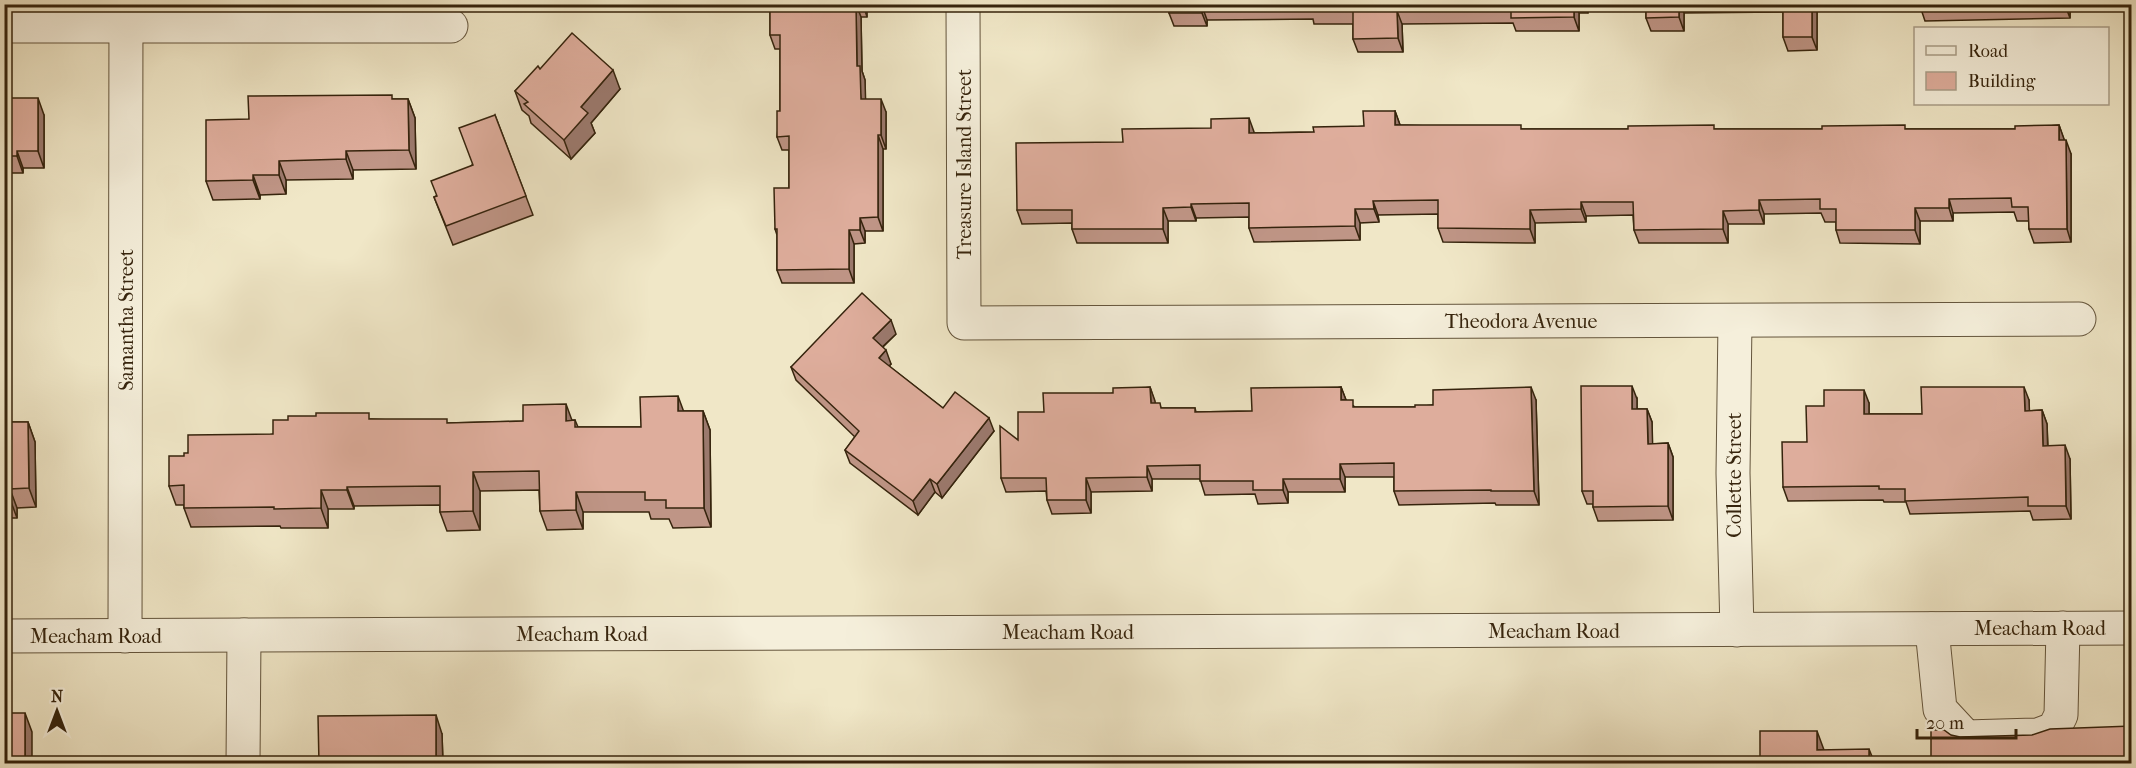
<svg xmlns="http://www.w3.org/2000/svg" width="2136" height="768" font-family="'IM FELL French Canon',serif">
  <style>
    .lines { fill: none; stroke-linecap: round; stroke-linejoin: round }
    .minor-casing { stroke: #64553c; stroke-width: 35 }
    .minor { stroke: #f5efdb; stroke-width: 33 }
    .wall { fill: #bf9586; stroke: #36240d; stroke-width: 1.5 }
    .shaded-wall { fill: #9b796d; stroke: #36240d; stroke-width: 1.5 }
    .building { fill: #dead9c; stroke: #36240d; stroke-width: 1.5 }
    .labels { text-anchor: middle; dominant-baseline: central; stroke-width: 6; stroke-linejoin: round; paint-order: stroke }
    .street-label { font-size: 20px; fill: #36240d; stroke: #f5efdb }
  </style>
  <rect width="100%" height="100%" fill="#f0e7c7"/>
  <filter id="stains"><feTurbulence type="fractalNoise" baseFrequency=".00333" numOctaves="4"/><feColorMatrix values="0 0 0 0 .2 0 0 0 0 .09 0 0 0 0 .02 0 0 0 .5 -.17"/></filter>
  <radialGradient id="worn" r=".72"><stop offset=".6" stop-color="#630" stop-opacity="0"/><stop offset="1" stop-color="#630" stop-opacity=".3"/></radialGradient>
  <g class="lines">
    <defs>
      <g id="minor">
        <path d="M 963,4 L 964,323 L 2079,319"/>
        <path d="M 4,26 L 451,26"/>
        <path d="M 1735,321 L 1733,473 L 1737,630"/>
        <path d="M 1932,629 L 1940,709 L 1966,737 L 2038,735 L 2054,729 L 2061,715 L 2063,628"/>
        <path d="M 4,636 L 2132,628"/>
        <path d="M 125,636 L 126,4"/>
        <path d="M 243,764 L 244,635"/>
      </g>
    </defs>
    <use href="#minor" class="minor-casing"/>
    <use href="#minor" class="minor"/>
  </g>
  <g class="wall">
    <path d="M 770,4 L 885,4 L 885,6 L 867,7 L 867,17 L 861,17 L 862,71 L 865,80 L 865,99 L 886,112 L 886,149 L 883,149 L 883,231 L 865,231 L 865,243 L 854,244 L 854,283 L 782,283 L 777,270 L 777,235 L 775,229 L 789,188 L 789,150 L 782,150 L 777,137 L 780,111 L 780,49 L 775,49 L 770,35 Z"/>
    <path d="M 1020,4 L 1110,4 L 1110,5 L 1020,6 Z"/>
    <path d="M 1168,4 L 2070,4 L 2070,18 L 1925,21 L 1920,6 L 1817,7 L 1817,50 L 1788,51 L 1783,37 L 1783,12 L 1684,13 L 1684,31 L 1651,31 L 1646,18 L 1646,7 L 1587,7 L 1588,13 L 1579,13 L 1579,31 L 1516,31 L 1513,23 L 1402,24 L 1403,52 L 1358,52 L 1353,39 L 1353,24 L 1314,24 L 1313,19 L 1207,20 L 1207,26 L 1174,26 L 1169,13 Z"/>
    <path d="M 540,69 L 620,89 L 591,123 L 595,133 L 571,159 L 531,123 L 529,116 L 522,110 L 515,91 Z"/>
    <path d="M 4,98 L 44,115 L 44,168 L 23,168 L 23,173 L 4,173 Z"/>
    <path d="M 393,99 L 408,99 L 415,118 L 416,169 L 353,170 L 353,179 L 286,180 L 286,194 L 260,195 L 260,199 L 213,200 L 206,181 L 249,119 Z"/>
    <path d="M 1395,111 L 1400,125 L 1522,129 L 2015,129 L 2059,125 L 2064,140 L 2071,154 L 2071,242 L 2034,243 L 2029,229 L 2029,221 L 2017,221 L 2014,212 L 1953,213 L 1953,221 L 1920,221 L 1920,244 L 1840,243 L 1836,230 L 1836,222 L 1825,222 L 1821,213 L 1764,214 L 1764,224 L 1728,224 L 1728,243 L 1639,243 L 1634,230 L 1633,215 L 1586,216 L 1586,222 L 1535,223 L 1535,243 L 1443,242 L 1438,228 L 1438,214 L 1378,215 L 1379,222 L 1360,223 L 1360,240 L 1254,242 L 1249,228 L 1249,217 L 1196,218 L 1196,221 L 1168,221 L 1168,243 L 1077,243 L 1072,229 L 1072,223 L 1022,224 L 1017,210 L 1123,142 L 1254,133 L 1314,132 L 1364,126 Z"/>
    <path d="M 495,115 L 533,215 L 453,245 L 434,197 L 436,196 L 472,165 Z"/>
    <path d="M 896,334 L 883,347 L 891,364 L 889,366 L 943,408 L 994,431 L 942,498 L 935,492 L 918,515 L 850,463 L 845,450 L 855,437 L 796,380 L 791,367 Z"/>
    <path d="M 1150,387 L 1155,403 L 1162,408 L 1195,408 L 1196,412 L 1252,411 L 1341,387 L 1346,400 L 1355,407 L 1415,407 L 1433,405 L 1536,400 L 1539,505 L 1496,505 L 1495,503 L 1399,505 L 1394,491 L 1394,477 L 1345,477 L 1345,492 L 1288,492 L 1288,503 L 1258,504 L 1255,494 L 1205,495 L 1200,479 L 1152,479 L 1152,491 L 1091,492 L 1091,513 L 1052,514 L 1047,500 L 1046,491 L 1006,492 L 1001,478 L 1018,440 L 1044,412 L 1113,393 Z"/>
    <path d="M 1637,399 L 1637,409 L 1647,409 L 1652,422 L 1652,444 L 1668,443 L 1673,457 L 1673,520 L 1598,521 L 1593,507 L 1593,504 L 1587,504 L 1582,491 Z"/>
    <path d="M 2029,400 L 2029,411 L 2042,410 L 2047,424 L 2048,446 L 2070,459 L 2071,519 L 2033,520 L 2030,511 L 1910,514 L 1906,502 L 1884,502 L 1883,500 L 1788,501 L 1783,487 L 1807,442 L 1824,406 L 1869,403 L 1869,414 L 1922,414 Z"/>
    <path d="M 684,411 L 703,411 L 710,430 L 711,527 L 673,528 L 669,519 L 651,519 L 649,512 L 583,512 L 583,529 L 547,530 L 540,511 L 539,490 L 480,491 L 480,530 L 447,531 L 440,512 L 440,505 L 354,506 L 354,509 L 328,509 L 328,528 L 281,528 L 280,526 L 191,527 L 184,508 L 184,505 L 176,505 L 169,486 L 184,456 L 188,453 L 273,434 L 371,419 L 448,423 L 575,420 L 578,427 L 641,427 Z"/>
    <path d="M 4,422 L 28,422 L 35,442 L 36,507 L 17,508 L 17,518 L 4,518 Z"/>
    <path d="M 442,734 L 443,764 L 319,764 Z"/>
  </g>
  <g class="shaded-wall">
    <path d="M 856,4 L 861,17 L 862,71 L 865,80 L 866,113 L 861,99 L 857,66 Z"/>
    <path d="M 863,4 L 866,4 L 867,17 Z"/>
    <path d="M 1574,4 L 1576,4 L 1579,13 L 1579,31 L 1574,17 Z"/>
    <path d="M 1584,4 L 1586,4 L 1587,7 L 1588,13 Z"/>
    <path d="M 1679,4 L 1681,4 L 1684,13 L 1684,31 L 1679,17 Z"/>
    <path d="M 1812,4 L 1816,4 L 1817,7 L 1817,50 L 1812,37 Z"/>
    <path d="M 2070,4 L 2070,18 L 2065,5 Z"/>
    <path d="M 1202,6 L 1207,20 L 1207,26 L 1202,13 Z"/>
    <path d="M 1397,11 L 1402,24 L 1403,52 L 1398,38 Z"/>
    <path d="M 613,70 L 620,89 L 591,123 L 595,133 L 571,159 L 564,140 L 581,107 Z"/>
    <path d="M 38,98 L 44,115 L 44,168 L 38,151 Z"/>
    <path d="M 408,99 L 415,118 L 416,169 L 409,150 Z"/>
    <path d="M 881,99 L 886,112 L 886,149 L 881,135 Z"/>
    <path d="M 1395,111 L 1400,125 L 1395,125 Z"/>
    <path d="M 1249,118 L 1254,132 L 1254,146 L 1249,133 Z"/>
    <path d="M 2059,125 L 2064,139 L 2064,154 L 2059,140 Z"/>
    <path d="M 878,135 L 883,149 L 883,231 L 878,217 Z"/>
    <path d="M 2066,140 L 2071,154 L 2071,242 L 2067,229 Z"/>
    <path d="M 17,151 L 23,168 L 23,173 L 17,156 Z"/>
    <path d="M 346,151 L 353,170 L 353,179 L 346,159 Z"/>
    <path d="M 279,161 L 286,180 L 286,194 L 279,175 Z"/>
    <path d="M 253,175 L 260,195 L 260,199 L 253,180 Z"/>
    <path d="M 1949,199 L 1953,213 L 1953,221 L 1949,208 Z"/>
    <path d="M 1759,200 L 1764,214 L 1764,224 L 1759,210 Z"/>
    <path d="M 1373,201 L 1378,215 L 1379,222 L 1374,209 Z"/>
    <path d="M 1581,202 L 1586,216 L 1586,222 L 1581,209 Z"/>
    <path d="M 1191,204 L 1196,218 L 1196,221 L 1191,207 Z"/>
    <path d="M 1163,208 L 1168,221 L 1168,243 L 1163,229 Z"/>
    <path d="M 1915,208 L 1920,221 L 1920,244 L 1915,230 Z"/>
    <path d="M 1355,209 L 1360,223 L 1360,240 L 1355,226 Z"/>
    <path d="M 1530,210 L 1535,223 L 1535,243 L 1530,229 Z"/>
    <path d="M 1723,211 L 1728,224 L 1728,243 L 1723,229 Z"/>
    <path d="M 860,218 L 865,231 L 865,243 L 860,230 Z"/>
    <path d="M 849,230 L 854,244 L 854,283 L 849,269 Z"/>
    <path d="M 891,320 L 896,334 L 878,351 L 873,338 Z"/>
    <path d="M 886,350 L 891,364 L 883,372 L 879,358 Z"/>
    <path d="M 1632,386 L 1637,399 L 1637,422 L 1632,409 Z"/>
    <path d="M 1150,387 L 1155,401 L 1156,416 L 1151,403 Z"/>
    <path d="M 1341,387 L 1346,400 L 1341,400 Z"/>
    <path d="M 1531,387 L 1536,400 L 1539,505 L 1534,491 Z"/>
    <path d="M 2024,387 L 2029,400 L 2030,425 L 2025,411 Z"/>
    <path d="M 1864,390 L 1869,403 L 1869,427 L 1864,414 Z"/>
    <path d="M 678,396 L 685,415 L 678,411 Z"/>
    <path d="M 566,404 L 573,423 L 566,421 Z"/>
    <path d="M 1647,409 L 1652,422 L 1653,457 L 1648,444 Z"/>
    <path d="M 2042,410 L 2047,424 L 2048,460 L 2043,446 Z"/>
    <path d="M 703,411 L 710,430 L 711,527 L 704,508 Z"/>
    <path d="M 989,418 L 994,431 L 942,498 L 937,484 Z"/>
    <path d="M 28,422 L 35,442 L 36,507 L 29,488 Z"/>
    <path d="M 1668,443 L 1673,457 L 1673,520 L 1668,506 Z"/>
    <path d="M 2065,445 L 2070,459 L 2071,519 L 2066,506 Z"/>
    <path d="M 1340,464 L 1345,477 L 1345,492 L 1340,479 Z"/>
    <path d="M 1147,466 L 1152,479 L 1152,491 L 1147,477 Z"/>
    <path d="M 473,472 L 480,491 L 480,530 L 473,511 Z"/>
    <path d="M 1086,478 L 1091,492 L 1091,513 L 1086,500 Z"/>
    <path d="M 930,479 L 935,492 L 918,515 L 913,501 Z"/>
    <path d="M 1283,479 L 1288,492 L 1288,503 L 1283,490 Z"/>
    <path d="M 347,487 L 354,506 L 354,509 L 347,490 Z"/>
    <path d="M 10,489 L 17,508 L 17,518 L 10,499 Z"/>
    <path d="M 321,490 L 328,509 L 328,528 L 321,508 Z"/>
    <path d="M 576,492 L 583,512 L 583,529 L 576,510 Z"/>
    <path d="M 25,713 L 32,732 L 32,764 L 25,764 Z"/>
    <path d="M 436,715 L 442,734 L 443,764 L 437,764 L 436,761 Z"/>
    <path d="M 1817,731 L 1824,750 L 1817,750 Z"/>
    <path d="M 1869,749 L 1875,764 L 1869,764 Z"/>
  </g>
  <g class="building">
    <path d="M 770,4 L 856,4 L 857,66 L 860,66 L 861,99 L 881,99 L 881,135 L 878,135 L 878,217 L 860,218 L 860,230 L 849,230 L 849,269 L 777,270 L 777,229 L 775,229 L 774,188 L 789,188 L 789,136 L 777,137 L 777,111 L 780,111 L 780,35 L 770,35 Z"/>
    <path d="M 1168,4 L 1574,4 L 1574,17 L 1511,18 L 1511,10 L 1397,11 L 1398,38 L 1353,39 L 1353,10 L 1309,11 L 1309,5 L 1202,6 L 1202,13 L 1169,13 Z"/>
    <path d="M 1646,4 L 1679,4 L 1679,17 L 1646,18 Z"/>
    <rect x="1783" y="4" width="29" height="33"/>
    <path d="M 1920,4 L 2065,4 L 2065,5 L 1920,7 Z"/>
    <path d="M 572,33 L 613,70 L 581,107 L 588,113 L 564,140 L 524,104 L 528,102 L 515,91 L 538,66 L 540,69 Z"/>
    <path d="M 392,95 L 392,99 L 408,99 L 409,150 L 346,151 L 346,159 L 279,161 L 279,175 L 253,175 L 253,180 L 206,181 L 206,120 L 249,119 L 248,96 Z"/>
    <path d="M 4,98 L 38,98 L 38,151 L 17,151 L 17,156 L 4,156 Z"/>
    <path d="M 1363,111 L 1395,111 L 1395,125 L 1521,125 L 1521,129 L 1628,129 L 1628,126 L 1714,125 L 1714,129 L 1822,129 L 1822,126 L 1905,125 L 1905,129 L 2015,129 L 2015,126 L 2059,125 L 2059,140 L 2066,140 L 2067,229 L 2029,229 L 2028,207 L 2012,207 L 2011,198 L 1949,199 L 1949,208 L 1915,208 L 1915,230 L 1836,230 L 1836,209 L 1820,209 L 1820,199 L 1759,200 L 1759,210 L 1723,211 L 1723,229 L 1634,230 L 1633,202 L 1581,202 L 1581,209 L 1530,210 L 1530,229 L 1438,228 L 1438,200 L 1373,201 L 1374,209 L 1355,209 L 1355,226 L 1249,228 L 1249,203 L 1191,204 L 1191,207 L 1163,208 L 1163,229 L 1072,229 L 1072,210 L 1017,210 L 1016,143 L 1123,142 L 1122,129 L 1211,128 L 1211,119 L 1249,118 L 1249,133 L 1314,132 L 1313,127 L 1364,126 Z"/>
    <path d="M 495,115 L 526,196 L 446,226 L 434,197 L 437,196 L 431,181 L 473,165 L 459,128 Z"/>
    <path d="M 862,293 L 891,320 L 873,338 L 886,350 L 879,358 L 943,408 L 955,392 L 989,418 L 937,484 L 930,479 L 913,501 L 845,450 L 859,431 L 791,367 Z"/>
    <path d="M 1581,386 L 1632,386 L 1632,409 L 1647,409 L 1648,444 L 1668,443 L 1668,506 L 1593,507 L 1593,491 L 1582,491 Z"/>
    <path d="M 1150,387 L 1151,403 L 1160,403 L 1161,408 L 1195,408 L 1195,412 L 1252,411 L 1251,388 L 1341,387 L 1341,400 L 1353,400 L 1353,407 L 1415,407 L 1415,405 L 1433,405 L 1433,390 L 1531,387 L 1534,491 L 1491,491 L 1491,490 L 1394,491 L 1394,463 L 1340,464 L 1340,479 L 1283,479 L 1283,490 L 1253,490 L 1253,481 L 1200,481 L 1200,465 L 1147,466 L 1147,477 L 1086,478 L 1086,500 L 1047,500 L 1046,478 L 1001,478 L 1000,426 L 1018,440 L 1018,412 L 1044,412 L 1043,393 L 1113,393 L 1113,388 Z"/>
    <path d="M 1921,387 L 2024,387 L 2025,411 L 2042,410 L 2043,446 L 2065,445 L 2066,506 L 2028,506 L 2028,497 L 1905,501 L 1905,489 L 1879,489 L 1879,486 L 1783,487 L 1782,442 L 1807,442 L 1806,406 L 1824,406 L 1824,390 L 1864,390 L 1864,414 L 1922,414 Z"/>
    <path d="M 678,396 L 678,411 L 703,411 L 704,508 L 666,508 L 666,500 L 645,500 L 645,492 L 576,492 L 576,510 L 540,511 L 539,471 L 473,472 L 473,511 L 440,512 L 440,486 L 347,487 L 347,490 L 321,490 L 321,508 L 274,509 L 274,507 L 184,508 L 184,485 L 169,486 L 169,456 L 184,456 L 184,453 L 188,453 L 188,435 L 273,434 L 273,420 L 288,420 L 288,416 L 316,416 L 316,413 L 369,413 L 369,419 L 447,419 L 447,423 L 523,421 L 523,405 L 566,404 L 566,421 L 575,420 L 575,427 L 641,427 L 640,397 Z"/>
    <path d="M 4,422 L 28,422 L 29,488 L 10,489 L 10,499 L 4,499 Z"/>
    <rect x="4" y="713" width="21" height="51"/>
    <path d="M 436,715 L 436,761 L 388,761 L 388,764 L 319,764 L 318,716 Z"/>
    <path d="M 2132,726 L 2132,764 L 1931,764 L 1931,730 L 1944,730 L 1951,735 L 1960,737 L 2032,735 L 2050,729 Z"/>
    <path d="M 1760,731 L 1817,731 L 1817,750 L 1869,749 L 1869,764 L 1760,764 Z"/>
    <rect x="1648" y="758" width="38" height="6"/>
  </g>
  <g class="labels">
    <g class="street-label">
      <text transform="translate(964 164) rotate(-90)">Treasure Island Street</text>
      <text transform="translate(126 320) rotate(-90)">Samantha Street</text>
      <text x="1521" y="321">Theodora Avenue</text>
      <text transform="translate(1734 475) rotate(-90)">Collette Street</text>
      <text x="2040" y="628">Meacham Road</text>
      <text x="1554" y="631">Meacham Road</text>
      <text x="1068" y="632">Meacham Road</text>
      <text x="582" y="634">Meacham Road</text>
      <text x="96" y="636">Meacham Road</text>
    </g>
  </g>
  <rect width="2136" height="768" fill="none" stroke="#f0e7c7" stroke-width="24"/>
  <rect x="6" y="6" width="2124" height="756" fill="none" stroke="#36240d" stroke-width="3"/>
  <rect x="12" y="12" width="2112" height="744" fill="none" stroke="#36240d" stroke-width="1.5"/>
  <rect x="1914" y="27" width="195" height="78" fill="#f5efdb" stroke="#a99e89" stroke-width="1.5"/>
  <rect x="1926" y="46" width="30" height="9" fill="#f5efdb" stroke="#a99e89" stroke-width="1.5"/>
  <text x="1968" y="57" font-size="18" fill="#36240d">Road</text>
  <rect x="1926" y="72" width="30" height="18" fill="#dead9c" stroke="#a99e89" stroke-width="1.5"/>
  <text x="1968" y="87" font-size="18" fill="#36240d">Building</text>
  <g transform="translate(57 711)" stroke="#f5efdb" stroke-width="4.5" paint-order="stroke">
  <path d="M0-4.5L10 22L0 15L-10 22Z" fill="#36240d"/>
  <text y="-9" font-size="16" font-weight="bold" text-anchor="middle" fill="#36240d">N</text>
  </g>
  <path d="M1917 729v9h99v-9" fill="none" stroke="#36240d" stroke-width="3"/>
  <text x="1926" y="729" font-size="18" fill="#36240d" stroke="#f5efdb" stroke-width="4.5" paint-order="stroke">20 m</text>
  <rect width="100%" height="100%" filter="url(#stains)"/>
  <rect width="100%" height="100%" fill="url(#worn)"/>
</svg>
